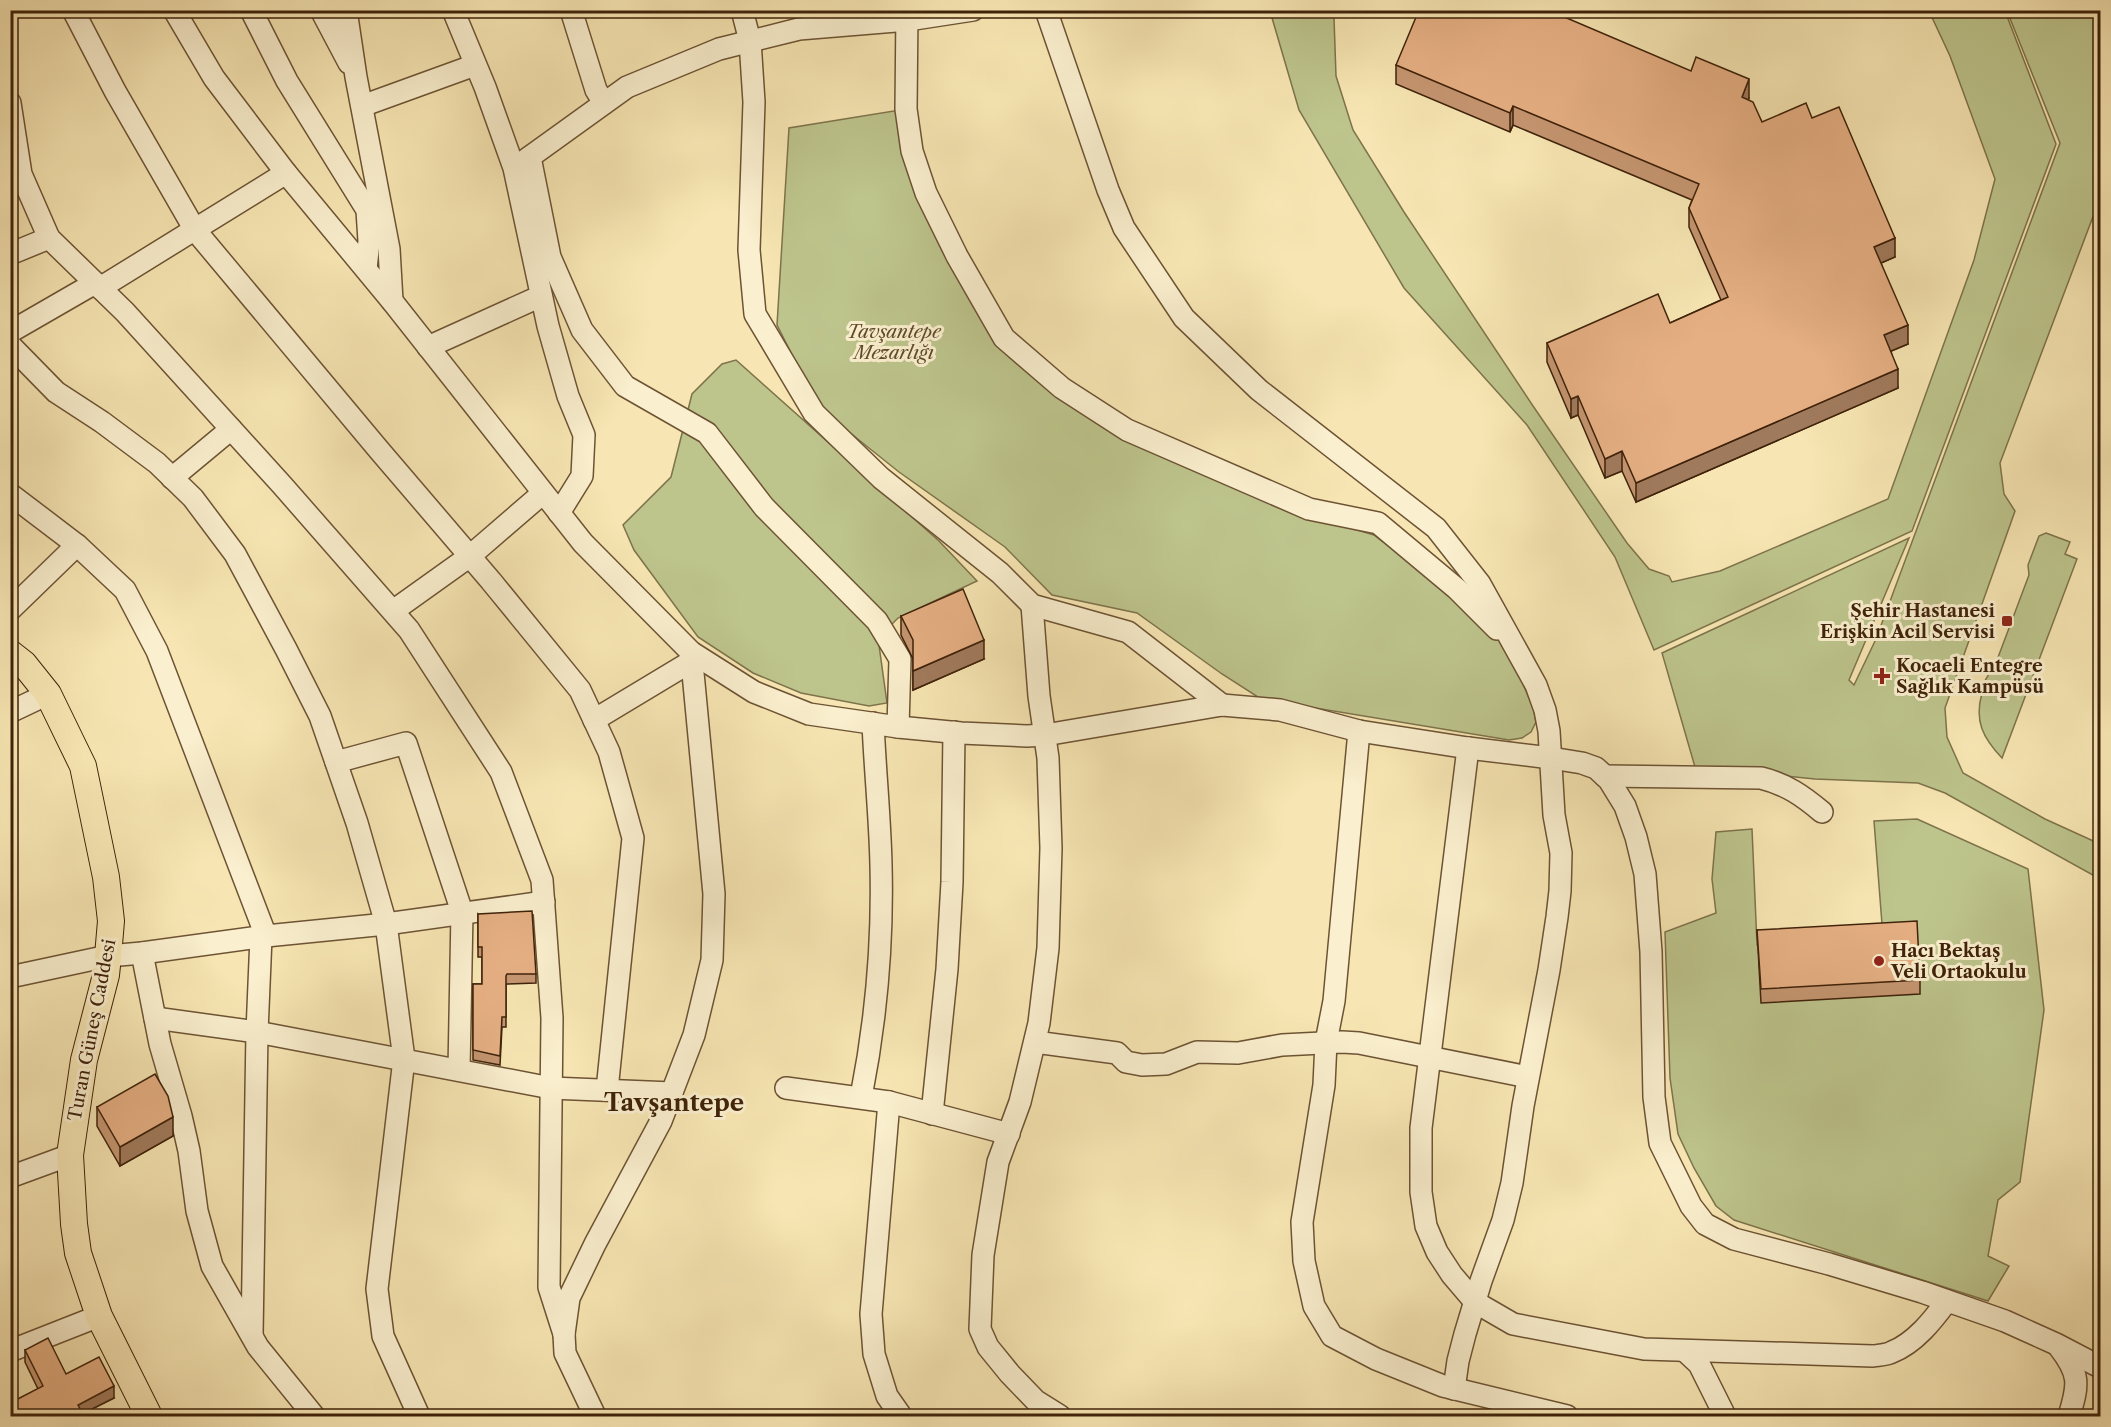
<svg xmlns="http://www.w3.org/2000/svg" width="2111" height="1427" font-family="'Libre Caslon Text',serif">
  <style>
    .green { fill: #bdc48c; stroke: #7e734b; stroke-width: 1.5 }
    .lines { fill: none; stroke-linecap: round; stroke-linejoin: round }
    .minor-casing { stroke: #6d5334; stroke-width: 24 }
    .major-casing { stroke: #3f220a; stroke-width: 28 }
    .minor { stroke: #faefce; stroke-width: 21 }
    .major { stroke: #f7e6b3; stroke-width: 26 }
    .wall { fill: #c59671; stroke: #3f220a; stroke-width: 1.5 }
    .shaded-wall { fill: #a07a5c; stroke: #3f220a; stroke-width: 1.5 }
    .building { fill: #e5af83; stroke: #3f220a; stroke-width: 1.5 }
    .poi-dot { fill: #8f2418; stroke: #faefce; stroke-width: 2 }
    .labels { text-anchor: middle; dominant-baseline: central; stroke-width: 6; stroke-linejoin: round; paint-order: stroke }
    .park-label { font-size: 18px; font-style: italic; fill: #5e4a2a; stroke: #faefce }
    .poi-label { font-size: 18px; font-weight: bold; fill: #3f220a; stroke: #faefce; text-anchor: start }
    .street-label { font-size: 18px; fill: #3f220a; stroke: #faefce }
    .district-label { font-size: 24px; font-weight: bold; fill: #3f220a; stroke: #faefce }
  </style>
  <rect width="100%" height="100%" fill="#f7e6b3"/>
  <filter id="stains"><feTurbulence type="fractalNoise" baseFrequency=".00333" numOctaves="4"/><feColorMatrix values="0 0 0 0 .2 0 0 0 0 .09 0 0 0 0 .02 0 0 0 .5 -.17"/></filter>
  <radialGradient id="worn" r=".72"><stop offset=".6" stop-color="#630" stop-opacity="0"/><stop offset="1" stop-color="#630" stop-opacity=".3"/></radialGradient>
  <g class="green">
    <path d="M 1270,11 L 1337,11 L 1334,18 L 1336,76 L 1353,130 L 1404,212 L 1533,406 L 1627,543 L 1649,569 L 1669,576 L 1672,582 L 1720,571 L 1888,499 L 1974,260 L 1995,179 L 1950,56 L 1929,11 L 2005,11 L 2056,144 L 1912,531 L 1654,650 L 1615,557 L 1527,425 L 1404,288 L 1299,110 Z"/>
    <path d="M 2007,11 L 2100,11 L 2100,198 L 2000,463 L 2004,494 L 2015,511 L 1945,708 L 1947,737 L 1963,773 L 2045,819 L 2100,844 L 2100,879 L 1945,793 L 1918,783 L 1815,779 L 1695,767 L 1662,653 L 1909,538 L 1849,680 L 1854,685 L 1876,639 L 2060,143 Z"/>
    <path d="M 906,109 L 929,221 L 985,305 L 1060,392 L 1317,518 L 1374,535 L 1419,569 L 1505,643 L 1533,707 L 1536,722 L 1531,732 L 1522,738 L 1509,740 L 1261,699 L 1222,674 L 1137,613 L 1052,595 L 1005,547 L 899,472 L 819,408 L 777,325 L 789,128 Z"/>
    <path d="M 736,360 L 939,541 L 977,581 L 898,618 L 878,638 L 887,703 L 869,706 L 801,693 L 753,673 L 698,637 L 634,550 L 623,525 L 671,477 L 692,394 L 722,364 Z"/>
    <path d="M 2046,533 L 2070,542 L 2065,554 L 2077,559 L 2002,758 C 1983,738 1974,721 1982,693 C 1984,682 1986,676 1994,668 L 2029,575 L 2028,565 L 2039,536 Z"/>
    <path d="M 1917,819 L 2028,869 L 2044,1010 L 2020,1182 L 1998,1200 L 1988,1256 L 2009,1266 L 1988,1301 L 1734,1220 L 1716,1206 L 1694,1168 L 1678,1134 L 1670,1078 L 1665,932 L 1716,913 L 1712,879 L 1716,832 L 1752,829 L 1757,945 L 1883,937 L 1874,821 Z"/>
  </g>
  <g class="lines">
    <defs>
      <g id="minor">
        <path d="M 73,10 L 115,91 L 195,230 L 379,450 L 491,581 L 580,690 L 609,752 L 633,838 L 607,1090"/>
        <path d="M 174,10 L 214,78 L 286,173 L 392,301 L 583,543 L 691,652 L 754,692 L 809,714 L 898,727 L 961,733 L 1027,736 L 1045,735 L 1222,705 L 1280,710 L 1359,731 L 1468,748 L 1551,758 L 1582,763 L 1596,768 L 1609,780 L 1625,806 L 1636,837 L 1645,874 L 1651,952 L 1654,1097 L 1660,1143 L 1691,1206 L 1705,1224 L 1734,1239 L 1829,1264 L 1922,1292 L 2005,1321 L 2056,1344 L 2100,1367"/>
        <path d="M 251,10 L 287,81 L 367,210 L 369,241 L 366,269"/>
        <path d="M 321,10 L 349,63"/>
        <path d="M 346,10 L 356,77 L 389,249 L 392,301"/>
        <path d="M 453,10 L 485,87 L 514,168 L 548,326 L 568,396 L 584,435 L 582,476 L 559,513"/>
        <path d="M 571,10 L 596,90 L 604,103"/>
        <path d="M 742,10 L 750,41 L 754,102 L 749,250 L 755,314 L 814,413 L 881,478 L 1000,573 L 1032,605 L 1128,632 L 1222,705"/>
        <path d="M 907,10 L 906,109 L 912,151 L 926,193 L 957,256 L 1004,338 L 1062,388 L 1127,430 L 1309,509 L 1378,523 L 1457,589 L 1497,629"/>
        <path d="M 1046,10 L 1108,190 L 1124,228 L 1184,318 L 1259,390 L 1436,528 L 1480,584 L 1536,685 L 1545,710 L 1549,731 L 1554,815 L 1561,853 L 1560,891 L 1557,917 L 1549,970 L 1523,1106 L 1512,1183 L 1503,1220 L 1481,1281 L 1465,1334 L 1458,1361 L 1454,1389"/>
        <path d="M 10,103 L 21,174 L 49,238 L 125,312 L 282,485 L 409,630 L 501,772 L 542,880 L 552,1018 L 549,1287 L 564,1334"/>
        <path d="M 362,106 L 475,65"/>
        <path d="M 530,157 L 550,257 L 582,330 L 625,386 L 707,433 L 764,507 L 877,621 L 900,659 L 898,727"/>
        <path d="M 520,164 L 627,87 L 719,49 L 799,29 L 908,20 L 973,10"/>
        <path d="M 10,254 L 49,238"/>
        <path d="M 100,288 L 286,173"/>
        <path d="M 10,332 L 95,283"/>
        <path d="M 10,345 L 56,392 L 102,422 L 157,463 L 193,498 L 235,554 L 286,649 L 320,716 L 357,823 L 386,924 L 404,1059 L 377,1289 L 383,1336 L 419,1416"/>
        <path d="M 428,347 L 541,296"/>
        <path d="M 172,478 L 231,429"/>
        <path d="M 10,494 L 77,545 L 125,590 L 157,651 L 266,936"/>
        <path d="M 1032,605 L 1039,696 L 1048,758 L 1051,848 L 1048,948 L 1039,1023 L 1020,1102 L 998,1162 L 983,1255 L 980,1329 L 988,1347 L 1010,1374 L 1036,1401 L 1060,1416"/>
        <path d="M 10,610 L 77,545"/>
        <path d="M 393,611 L 470,556 L 543,493"/>
        <path d="M 10,712 L 48,694"/>
        <path d="M 594,720 L 692,661"/>
        <path d="M 1359,731 L 1334,1001 L 1326,1042 L 1324,1085 L 1302,1222 L 1304,1261 L 1314,1306 L 1332,1336 L 1376,1359 L 1443,1386 L 1567,1416"/>
        <path d="M 1468,748 L 1421,1128 L 1421,1192 L 1426,1226 L 1437,1252 L 1452,1275 L 1475,1302 L 1513,1324 L 1644,1349 L 1873,1356 C 1879,1355 1887,1355 1892,1352 C 1915,1343 1933,1320 1947,1301"/>
        <path d="M 336,762 L 406,743 L 462,912 L 459,1070"/>
        <path d="M 1605,776 L 1761,778 C 1786,784 1803,796 1822,812"/>
        <path d="M 142,953 L 160,1044 L 181,1116 L 189,1151 L 197,1211 L 212,1266 L 258,1347 L 314,1416"/>
        <path d="M 10,977 L 108,956 L 142,953 L 266,936 L 386,924 L 544,902"/>
        <path d="M 155,1018 L 257,1032 L 551,1088 L 672,1093"/>
        <path d="M 1035,1042 L 1117,1053 L 1126,1062 L 1142,1065 L 1166,1064 L 1197,1052 L 1238,1053 L 1282,1045 L 1342,1042 L 1359,1043 L 1528,1077"/>
        <path d="M 786,1088 L 889,1102 L 1009,1134"/>
        <path d="M 861,1097 C 876,1021 883,943 881,865 C 880,818 875,770 873,723"/>
        <path d="M 889,1102 L 871,1314 L 874,1354 L 887,1396 L 901,1416"/>
        <path d="M 932,1114 L 947,969 L 952,882 L 954,732"/>
        <path d="M 10,1177 L 70,1155"/>
        <path d="M 252,1335 L 257,1032 L 261,937"/>
        <path d="M 2059,1347 C 2080,1374 2079,1384 2069,1416"/>
        <path d="M 10,1351 L 99,1316"/>
        <path d="M 1685,1351 L 1699,1364 L 1725,1416"/>
        <path d="M 595,1416 L 565,1353 L 564,1334 L 569,1298 L 595,1244 L 661,1121 L 694,1035 L 712,960 L 714,894 L 691,652"/>
      </g>
      <path id="major" d="M 10,653 L 24,664 L 48,694 L 83,766 L 106,877 L 111,921 L 108,956 L 106,975 L 84,1060 L 70,1155 L 74,1224 L 78,1253 L 99,1316 L 149,1416"/>
    </defs>
    <use href="#minor" class="minor-casing"/>
    <use href="#major" class="major-casing"/>
    <use href="#minor" class="minor"/>
    <use href="#major" class="major"/>
  </g>
  <g class="wall">
    <path d="M 1396,65 L 1749,98 L 1748,100 L 1762,122 L 1812,118 L 1895,257 L 1881,263 L 1908,344 L 1891,351 L 1898,388 L 1636,502 L 1622,471 L 1605,478 L 1578,415 L 1571,418 L 1547,362 L 1547,343 L 1670,323 L 1721,300 L 1689,227 L 1689,208 L 1692,200 L 1513,125 L 1510,132 L 1396,84 Z"/>
    <path d="M 901,616 L 984,659 L 913,690 L 913,659 L 901,635 Z"/>
    <path d="M 478,914 L 536,974 L 536,983 L 507,984 L 506,985 L 506,1027 L 502,1027 L 500,1065 L 473,1060 L 473,984 L 482,984 L 482,957 L 478,957 Z"/>
    <path d="M 1757,930 L 1920,980 L 1920,994 L 1761,1003 Z"/>
    <path d="M 97,1107 L 173,1136 L 120,1166 L 97,1126 Z"/>
    <path d="M 25,1350 L 66,1374 L 114,1398 L 82,1414 L 84,1416 L 10,1416 L 16,1400 L 38,1389 L 25,1362 Z"/>
  </g>
  <g class="shaded-wall">
    <path d="M 1749,79 L 1749,98 L 1742,116 L 1742,97 Z"/>
    <path d="M 1513,106 L 1513,125 L 1510,132 L 1510,113 Z"/>
    <path d="M 1895,238 L 1895,257 L 1874,266 L 1874,247 Z"/>
    <path d="M 1908,325 L 1908,344 L 1884,354 L 1884,335 Z"/>
    <path d="M 1898,369 L 1898,388 L 1636,502 L 1636,483 Z"/>
    <path d="M 1578,396 L 1578,415 L 1571,418 L 1571,399 Z"/>
    <path d="M 1622,451 L 1622,471 L 1605,478 L 1605,459 Z"/>
    <path d="M 984,640 L 984,659 L 913,690 L 913,671 Z"/>
    <path d="M 173,1117 L 173,1136 L 120,1166 L 120,1147 Z"/>
    <path d="M 114,1386 L 114,1398 L 78,1416 L 78,1405 Z"/>
    <path d="M 44,1410 L 44,1416 L 32,1416 Z"/>
  </g>
  <g class="building">
    <path d="M 1419,10 L 1548,10 L 1691,71 L 1696,57 L 1749,79 L 1742,97 L 1753,102 L 1762,122 L 1806,103 L 1812,118 L 1839,107 L 1895,238 L 1874,247 L 1908,325 L 1884,335 L 1898,369 L 1636,483 L 1622,451 L 1605,459 L 1578,396 L 1571,399 L 1547,343 L 1658,294 L 1670,323 L 1728,297 L 1689,208 L 1699,184 L 1513,106 L 1510,113 L 1396,65 Z"/>
    <path d="M 963,589 L 984,640 L 913,671 L 913,640 L 901,616 Z"/>
    <path d="M 532,911 L 536,974 L 507,974 L 506,976 L 506,1017 L 502,1017 L 500,1056 L 473,1050 L 473,984 L 482,984 L 482,947 L 478,947 L 478,914 Z"/>
    <path d="M 1917,921 L 1920,980 L 1761,989 L 1757,930 Z"/>
    <path d="M 155,1074 L 168,1096 L 173,1117 L 120,1147 L 97,1107 Z"/>
    <path d="M 48,1338 L 66,1374 L 99,1357 L 114,1386 L 78,1405 L 84,1416 L 48,1416 L 44,1410 L 32,1416 L 10,1416 L 10,1388 L 16,1400 L 43,1386 L 25,1350 Z"/>
  </g>
  <g class="poi-dot">
    <rect x="2001" y="615" width="12" height="12" rx="3"/>
    <path d="M1879 667h6v6h6v6h-6v6h-6v-6h-6v-6h6z"/>
    <circle cx="1879" cy="961" r="6"/>
  </g>
  <g class="labels">
    <g class="park-label">
      <text x="894" y="332">Tavşantepe<tspan x="894" dy="21">Mezarlığı</tspan></text>
    </g>
    <g class="poi-label">
      <text x="1995" y="611" text-anchor="end">Şehir Hastanesi<tspan x="1995" dy="21">Erişkin Acil Servisi</tspan></text>
      <text x="1896" y="666">Kocaeli Entegre<tspan x="1896" dy="21">Sağlık Kampüsü</tspan></text>
      <text x="1891" y="951">Hacı Bektaş<tspan x="1891" dy="21">Veli Ortaokulu</tspan></text>
    </g>
    <g class="street-label">
      <text transform="translate(92 1030) rotate(-79)">Turan Güneş Caddesi</text>
    </g>
    <g class="district-label">
      <text x="674" y="1102">Tavşantepe</text>
    </g>
  </g>
  <rect width="2111" height="1427" fill="none" stroke="#f7e6b3" stroke-width="36"/>
  <rect x="12" y="12" width="2087" height="1403" fill="none" stroke="#3f220a" stroke-width="3"/>
  <rect x="18" y="18" width="2075" height="1391" fill="none" stroke="#3f220a" stroke-width="1.5"/>
  <rect width="100%" height="100%" filter="url(#stains)"/>
  <rect width="100%" height="100%" fill="url(#worn)"/>
</svg>
